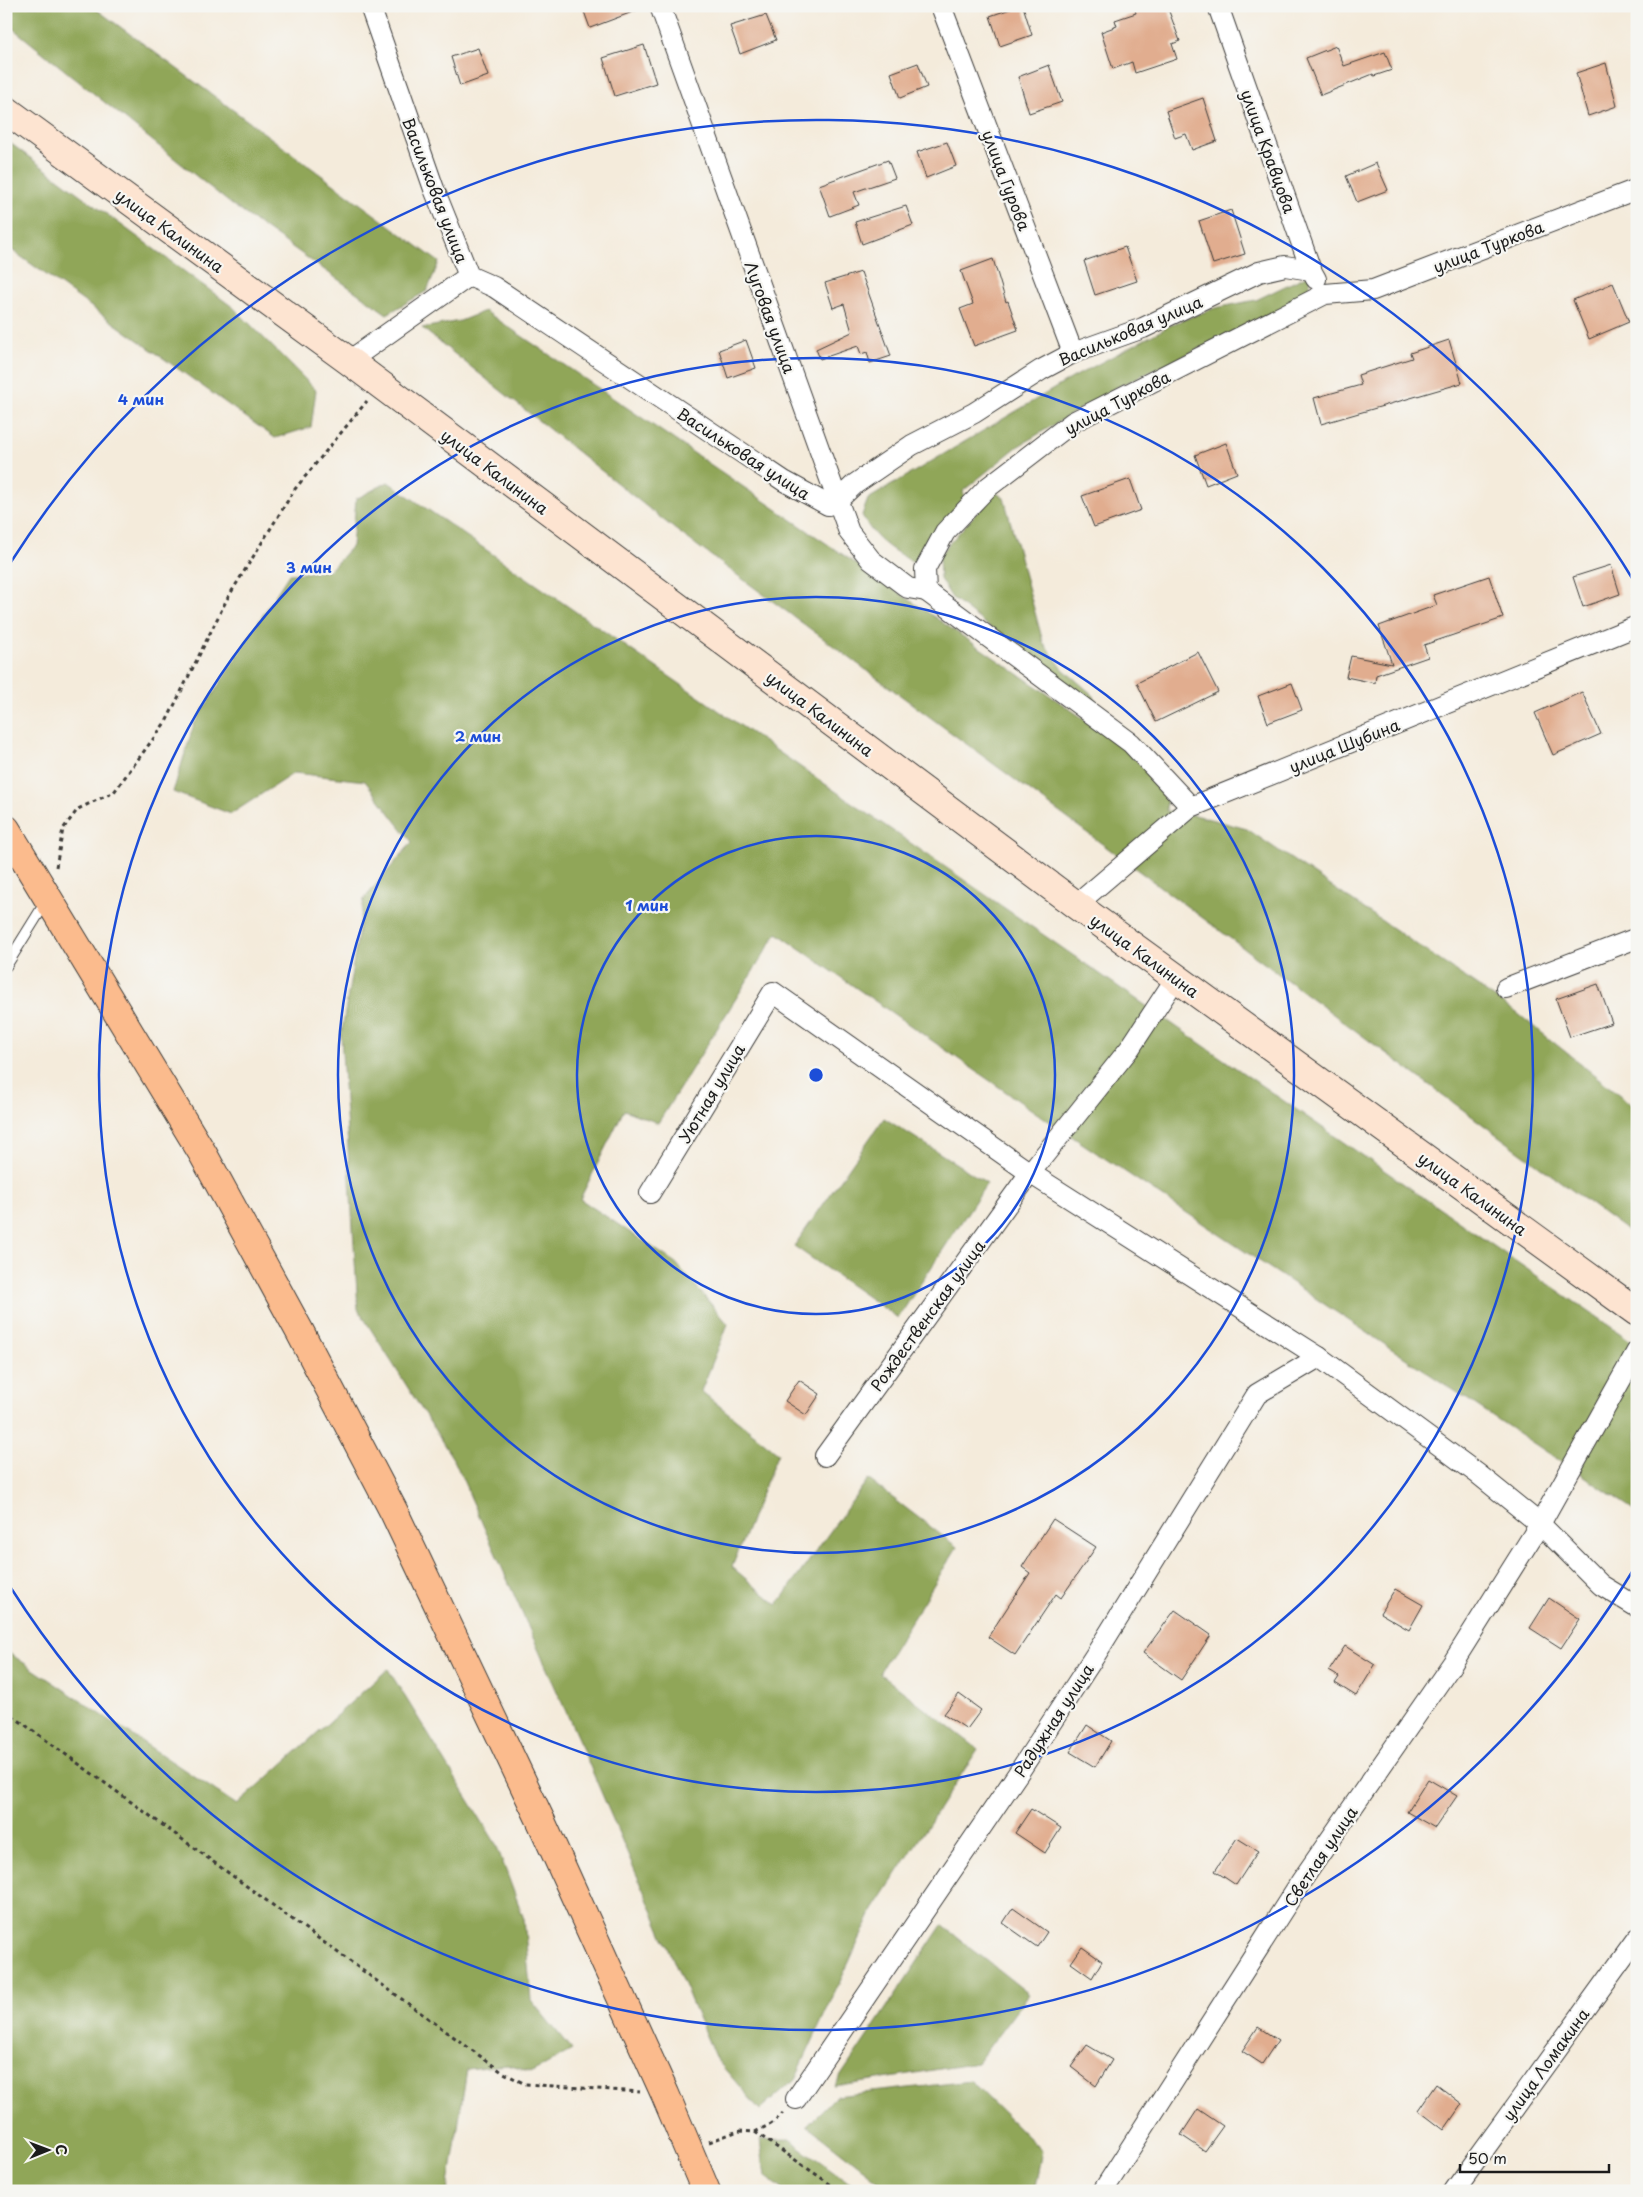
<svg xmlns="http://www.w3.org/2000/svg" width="1643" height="2197" font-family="'Playpen Sans',sans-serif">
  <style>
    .forest { fill: #90a658; stroke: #56613a }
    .building { fill: #e1ad8f }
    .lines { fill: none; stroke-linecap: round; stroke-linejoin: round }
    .lane-casing { stroke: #3c3b39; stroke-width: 12 }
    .street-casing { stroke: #3c3b39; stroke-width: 22 }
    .secondary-casing { stroke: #3c3b39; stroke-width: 30 }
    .primary-casing { stroke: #3c3b39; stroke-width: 30 }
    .path { stroke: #3c3b39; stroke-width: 3; stroke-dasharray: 4 4; stroke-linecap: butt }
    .lane { stroke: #fff; stroke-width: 10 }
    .street { stroke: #fff; stroke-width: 20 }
    .secondary { stroke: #fde4d1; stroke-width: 28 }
    .primary { stroke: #fbbb8d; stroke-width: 28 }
    .ring { fill: none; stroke: #1d4ed8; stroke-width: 2.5 }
    .labels { text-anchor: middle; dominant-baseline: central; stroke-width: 4.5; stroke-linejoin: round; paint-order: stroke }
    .street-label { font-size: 16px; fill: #1c1c1c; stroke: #f6f6f2 }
    .centre { fill: #1d4ed8; stroke: #f6f6f2; stroke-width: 2.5 }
    .ring-label { font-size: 15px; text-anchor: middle; font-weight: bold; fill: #1d4ed8; stroke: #f6f6f2; stroke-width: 4.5; stroke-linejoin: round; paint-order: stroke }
  </style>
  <rect width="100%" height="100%" fill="#f6f6f2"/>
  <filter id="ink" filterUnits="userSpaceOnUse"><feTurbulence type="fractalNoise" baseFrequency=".02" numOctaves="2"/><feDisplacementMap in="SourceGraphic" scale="10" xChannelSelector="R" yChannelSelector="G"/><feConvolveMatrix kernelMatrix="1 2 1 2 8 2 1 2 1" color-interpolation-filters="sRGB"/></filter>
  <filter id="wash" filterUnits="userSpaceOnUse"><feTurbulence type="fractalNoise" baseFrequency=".0096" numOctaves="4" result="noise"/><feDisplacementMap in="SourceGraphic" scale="20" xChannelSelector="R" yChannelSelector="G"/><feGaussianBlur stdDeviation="1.12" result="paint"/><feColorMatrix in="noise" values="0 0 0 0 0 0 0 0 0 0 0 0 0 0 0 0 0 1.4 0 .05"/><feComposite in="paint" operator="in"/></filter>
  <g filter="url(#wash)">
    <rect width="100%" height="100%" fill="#f4ebdb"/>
    <g class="forest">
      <path d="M 6,6 L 92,6 L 439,262 L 427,291 L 387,314 L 231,204 L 6,23 Z"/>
      <path d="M 6,140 L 234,308 L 316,390 L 311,427 L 275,438 L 6,246 Z"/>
      <path d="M 1310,274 L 1310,290 L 1286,308 L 1113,389 L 1017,447 L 963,491 L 966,501 C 947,521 929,539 917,564 C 893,551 874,540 862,515 L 868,499 L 1072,378 L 1175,323 L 1215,308 L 1256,300 Z"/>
      <path d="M 485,311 L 1124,746 L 1167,794 L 1166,811 L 1199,816 L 1247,829 L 1517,1013 L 1637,1109 L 1637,1238 L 676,530 L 422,328 L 460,321 Z"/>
      <path d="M 388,482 L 1637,1345 L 1637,1512 L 1035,1112 L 777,933 L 658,1123 L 624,1110 L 580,1199 L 676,1263 L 728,1324 L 701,1391 L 778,1453 L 732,1567 L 777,1605 L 868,1479 L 957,1547 L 879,1673 L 978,1749 L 873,1910 L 795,2079 L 760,2110 L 716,2059 L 583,1750 L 455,1462 L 358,1309 L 341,1036 L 364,899 L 412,842 L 365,781 L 294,773 L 231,814 L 173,792 L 194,724 L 289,574 L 329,571 L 352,546 L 356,499 Z"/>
      <path d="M 995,492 L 1004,498 L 1043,642 L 1063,669 L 1094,696 L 1096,704 L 1081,698 L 952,598 L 940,579 L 939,555 Z"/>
      <path d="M 884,1118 L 987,1183 L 898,1318 L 794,1246 Z"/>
      <path d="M 6,1651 L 237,1805 L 388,1669 L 496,1844 L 524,1919 L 531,2000 L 572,2050 L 532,2072 L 507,2065 L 467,2069 L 448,2191 L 6,2191 Z"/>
      <path d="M 942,1925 L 1029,1994 L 977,2063 L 834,2086 Z"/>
      <path d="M 971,2081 L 1042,2151 L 1034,2191 L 891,2191 L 807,2125 L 836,2096 Z"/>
      <path d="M 789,2139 L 861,2191 L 785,2191 L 765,2176 L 760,2140 Z"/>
    </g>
    <g id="blocks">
      <g class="building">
        <path d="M 582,6 L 643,6 L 643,8 L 590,28 Z"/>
        <path d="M 1019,6 L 1023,6 L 1032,35 L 1000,46 L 990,16 Z"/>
        <path d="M 1134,6 L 1167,6 L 1180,41 L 1172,44 L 1177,59 L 1135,73 L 1132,62 L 1113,69 L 1101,32 L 1117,26 L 1115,20 L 1136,13 Z"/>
        <path d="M 766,15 L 776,40 L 740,54 L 730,26 Z"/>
        <path d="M 644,45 L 656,83 L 615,96 L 603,58 Z"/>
        <path d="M 1336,46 L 1344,66 L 1385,52 L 1392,70 L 1374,76 L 1373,74 L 1321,95 L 1306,58 Z"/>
        <path d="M 478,48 L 488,76 L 460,86 L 451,57 Z"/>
        <path d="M 918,63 L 927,87 L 900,98 L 891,73 Z"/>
        <path d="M 1606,63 L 1617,106 L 1588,116 L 1576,73 Z"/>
        <path d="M 1049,65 L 1062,102 L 1029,113 L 1018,77 Z"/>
        <path d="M 1203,98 L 1217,141 L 1192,150 L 1186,134 L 1175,138 L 1166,111 Z"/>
        <path d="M 947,142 L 956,166 L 926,178 L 917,152 Z"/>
        <path d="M 888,160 L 895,178 L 854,192 L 859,205 L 830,216 L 819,185 Z"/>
        <path d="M 1376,163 L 1388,190 L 1357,202 L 1346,176 Z"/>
        <path d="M 906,206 L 913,225 L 862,244 L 855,222 Z"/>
        <path d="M 1231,210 L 1245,254 L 1213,264 L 1199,221 Z"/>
        <path d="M 1125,247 L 1137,281 L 1095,295 L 1084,261 Z"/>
        <path d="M 993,259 L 1006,302 L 1008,301 L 1018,330 L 974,346 L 960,309 L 973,304 L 961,271 Z"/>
        <path d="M 861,272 L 891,356 L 870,363 L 867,352 L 861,354 L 858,346 L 820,359 L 816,349 L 852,332 L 844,304 L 833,308 L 825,283 Z"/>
        <path d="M 1613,283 L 1629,322 L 1589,339 L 1573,300 Z"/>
        <path d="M 746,340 L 756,368 L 728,378 L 719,350 Z"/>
        <path d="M 1449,340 L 1462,383 L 1321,424 L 1314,398 L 1361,385 L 1358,375 L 1412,358 L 1410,353 Z"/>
        <path d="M 1226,443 L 1237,473 L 1206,485 L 1195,455 Z"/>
        <path d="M 1130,479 L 1141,510 L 1094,527 L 1082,496 Z"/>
        <path d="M 1611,565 L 1620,594 L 1583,607 L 1573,577 Z"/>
        <path d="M 1489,576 L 1503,618 L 1424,645 L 1428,657 L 1376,675 L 1375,683 L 1346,677 L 1351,656 L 1392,664 L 1379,626 L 1437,605 L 1433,595 Z"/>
        <path d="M 1198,652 L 1218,692 L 1156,722 L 1137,683 Z"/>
        <path d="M 1292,683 L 1302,710 L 1268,723 L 1258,696 Z"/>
        <path d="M 1582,692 L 1601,734 L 1553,755 L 1535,713 Z"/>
        <path d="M 1598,984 L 1612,1023 L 1570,1037 L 1556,999 Z"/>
        <path d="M 799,1380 L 820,1394 L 806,1415 L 785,1401 Z"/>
        <path d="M 1053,1519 L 1096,1547 L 1061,1598 L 1056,1594 L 1015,1655 L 988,1637 L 1030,1573 L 1022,1567 Z"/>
        <path d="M 1395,1589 L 1423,1605 L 1409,1630 L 1380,1613 Z"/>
        <path d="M 1549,1598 L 1580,1619 L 1561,1648 L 1530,1628 Z"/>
        <path d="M 1175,1610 L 1211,1635 L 1181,1680 L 1143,1653 Z"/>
        <path d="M 1345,1646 L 1375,1665 L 1356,1696 L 1335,1683 L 1339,1677 L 1329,1671 Z"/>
        <path d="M 959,1694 L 981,1710 L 967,1729 L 944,1714 Z"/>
        <path d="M 1087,1725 L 1111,1741 L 1095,1767 L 1070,1752 Z"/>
        <path d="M 1428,1779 L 1457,1796 L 1435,1828 L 1407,1812 Z"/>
        <path d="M 1031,1809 L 1061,1828 L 1045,1853 L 1015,1833 Z"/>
        <path d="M 1237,1838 L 1258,1851 L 1236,1885 L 1215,1871 Z"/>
        <path d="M 1013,1908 L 1047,1932 L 1037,1947 L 1003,1923 Z"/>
        <path d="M 1082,1947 L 1102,1961 L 1092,1978 L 1071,1963 Z"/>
        <path d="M 1258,2027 L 1278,2040 L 1262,2064 L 1242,2051 Z"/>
        <path d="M 1087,2045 L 1112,2060 L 1096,2086 L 1071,2067 Z"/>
        <path d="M 1436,2084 L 1462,2104 L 1444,2130 L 1418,2110 Z"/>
        <path d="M 1198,2109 L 1223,2126 L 1205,2151 L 1181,2135 Z"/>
      </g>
    </g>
  </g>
  <g filter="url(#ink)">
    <use href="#blocks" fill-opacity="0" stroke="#3c3b39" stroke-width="1"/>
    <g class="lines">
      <defs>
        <path id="lane" d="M 6,966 L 47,900"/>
        <g id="street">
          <path d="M 370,6 L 434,189 L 469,276 L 494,287 L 784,481 L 828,505 L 837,501 L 855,484 L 912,445 L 974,413 L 1041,370 L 1073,353 L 1143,328 L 1259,272 L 1285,266 L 1311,270"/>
          <path d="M 660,6 L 849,532 L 871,560 L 908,588 L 926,591"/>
          <path d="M 941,6 L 1073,353"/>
          <path d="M 1218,6 L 1311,270 L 1316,279"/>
          <path d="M 349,361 L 469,276"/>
          <path d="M 1191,807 L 1131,743 L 926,591 L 925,569 L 945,532 L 987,488 L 1073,422 L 1325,294 L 1373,290 L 1637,189"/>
          <path d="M 1076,905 L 1191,807 L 1637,626"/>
          <path d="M 1506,988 L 1637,938"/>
          <path d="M 650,1193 L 773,992 L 1030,1173 L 1319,1357 L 1478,1474 L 1540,1524 L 1601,1585 L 1637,1607"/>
          <path d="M 825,1456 L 1030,1173 L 1130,1048 L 1176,978"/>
          <path d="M 796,2099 L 1019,1772 L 1096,1654 L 1257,1394 L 1319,1357"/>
          <path d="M 1103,2191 L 1302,1880 L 1452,1664 L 1540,1524 L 1637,1351"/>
          <path d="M 1454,2191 L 1637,1938"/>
        </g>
        <path id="secondary" d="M 6,110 L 349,361 L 1076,905 L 1637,1312"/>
        <path id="primary" d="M 6,829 L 203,1154 L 300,1332 L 394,1512 L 541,1821 L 665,2094 L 706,2191"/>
      </defs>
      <use href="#lane" class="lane-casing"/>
      <use href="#street" class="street-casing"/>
      <use href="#secondary" class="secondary-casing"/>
      <use href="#primary" class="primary-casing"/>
      <g class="path">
        <path d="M 56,867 L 63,829 L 78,809 L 114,792 L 167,720 L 227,599 L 295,489 L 367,401"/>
        <path d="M 6,1711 L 502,2072 L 525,2084 L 640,2092"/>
        <path d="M 755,2132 L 771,2124 L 783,2113"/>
        <path d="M 709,2142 L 738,2131 L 755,2132 L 840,2191"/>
      </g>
      <use href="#lane" class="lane"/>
      <use href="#street" class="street"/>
      <use href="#secondary" class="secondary"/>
      <use href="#primary" class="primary"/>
    </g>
  </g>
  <g class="ring">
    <circle cx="816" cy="1075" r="239"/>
    <circle cx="816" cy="1075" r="478"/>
    <circle cx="816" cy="1075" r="717"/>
    <path d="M1635 1567A955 955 0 0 1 11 1588M11 562A955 955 0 0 1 1635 583"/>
  </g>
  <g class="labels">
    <g class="street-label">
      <text transform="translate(1269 151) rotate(70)">улица Кравцова</text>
      <text transform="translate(1007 180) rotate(69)">улица Гурова</text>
      <text transform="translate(436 190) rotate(69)">Васильковая улица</text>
      <text transform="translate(170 230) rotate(36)">улица Калинина</text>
      <text transform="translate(1488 246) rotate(-21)">улица Туркова</text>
      <text transform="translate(771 317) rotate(70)">Луговая улица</text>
      <text transform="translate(1130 330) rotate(-23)">Васильковая улица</text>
      <text transform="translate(1117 402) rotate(-28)">улица Туркова</text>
      <text transform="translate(744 453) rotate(33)">Васильковая улица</text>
      <text transform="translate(495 471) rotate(37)">улица Калинина</text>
      <text transform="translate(820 713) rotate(37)">улица Калинина</text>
      <text transform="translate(1344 745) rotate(-22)">улица Шубина</text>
      <text transform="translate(1145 955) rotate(36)">улица Калинина</text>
      <text transform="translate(711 1093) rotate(-59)">Уютная улица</text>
      <text transform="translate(1473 1193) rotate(36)">улица Калинина</text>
      <text transform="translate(927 1315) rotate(-54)">Рождественская улица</text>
      <text transform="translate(1053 1720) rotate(-57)">Радужная улица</text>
      <text transform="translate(1320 1856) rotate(-56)">Светлая улица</text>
      <text transform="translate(1545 2064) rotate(-54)">улица Ломакина</text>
    </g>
  </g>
  <circle cx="816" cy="1075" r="8" class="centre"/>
  <g class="ring-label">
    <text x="141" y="405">4 мин</text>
    <text x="309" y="573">3 мин</text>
    <text x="478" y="742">2 мин</text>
    <text x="647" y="911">1 мин</text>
  </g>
  <rect width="1643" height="2197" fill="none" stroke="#f6f6f2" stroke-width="25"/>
  <g transform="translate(48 2150) rotate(89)" stroke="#f6f6f2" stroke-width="4" paint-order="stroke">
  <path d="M0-4L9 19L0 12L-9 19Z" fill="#1c1c1c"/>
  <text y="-8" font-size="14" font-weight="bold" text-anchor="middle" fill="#1c1c1c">С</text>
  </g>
  <path d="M1460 2164v8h149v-8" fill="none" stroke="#1c1c1c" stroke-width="2.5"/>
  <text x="1468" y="2164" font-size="15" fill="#1c1c1c" stroke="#f6f6f2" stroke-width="4" paint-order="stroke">50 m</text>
</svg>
